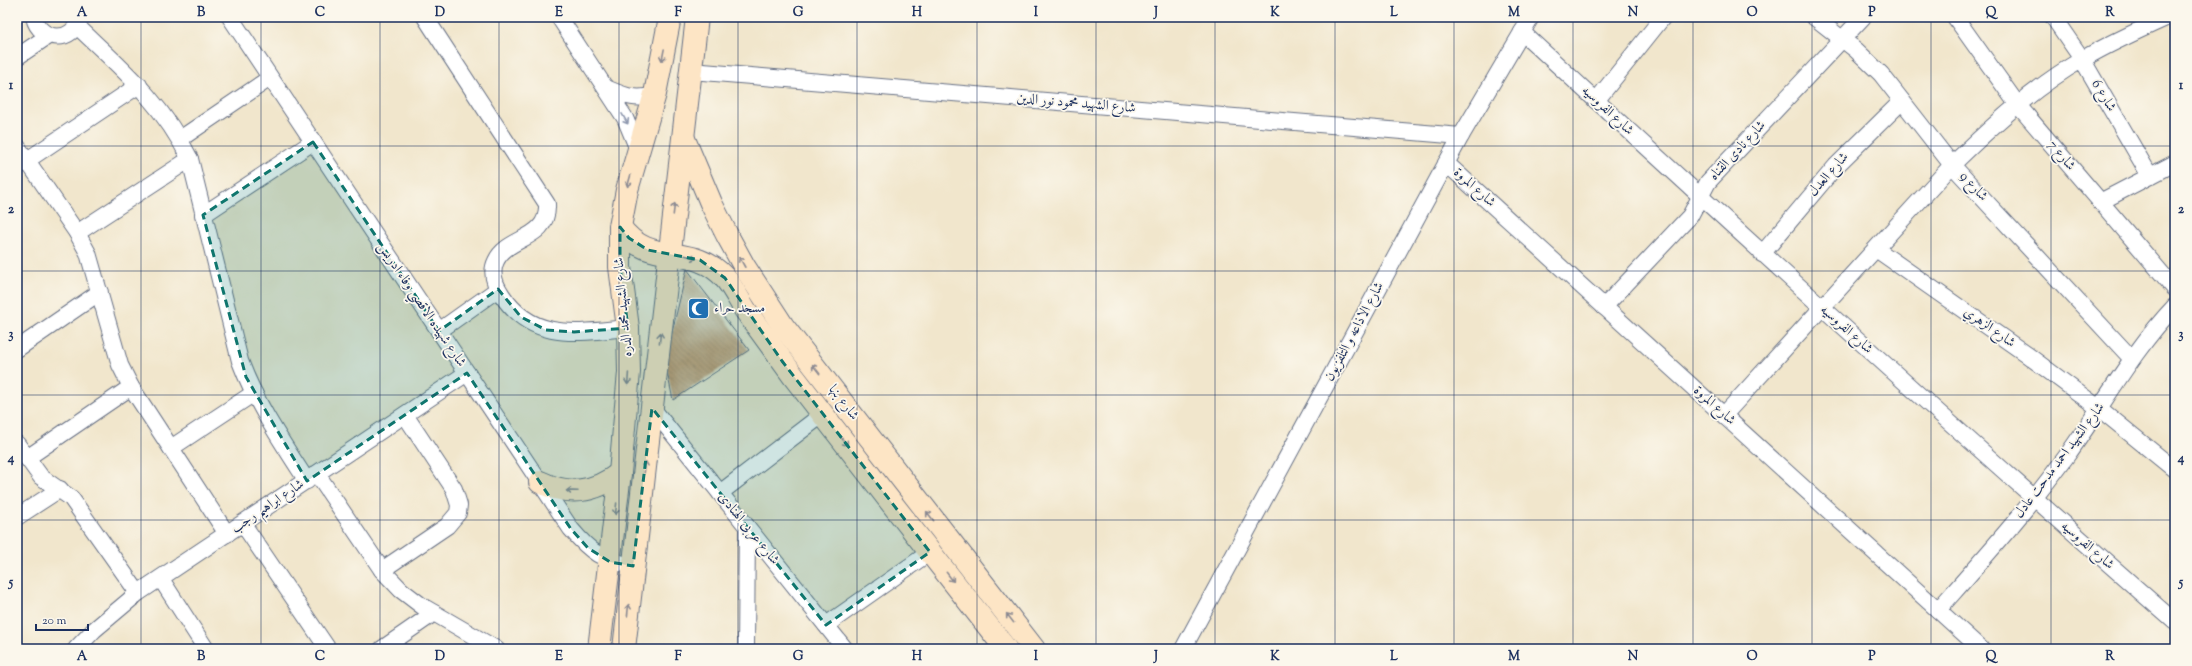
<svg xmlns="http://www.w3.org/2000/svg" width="2192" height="666" font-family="'Sorts Mill Goudy',Amiri,serif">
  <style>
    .building { fill: url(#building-back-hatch) }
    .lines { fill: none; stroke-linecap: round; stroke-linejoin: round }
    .street-casing { stroke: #666f84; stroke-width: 18 }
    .secondary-casing { stroke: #666f84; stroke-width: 24 }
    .street { stroke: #fff; stroke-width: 16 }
    .secondary { stroke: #fde5c5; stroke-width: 22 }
    .oneway { stroke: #8c8a92 }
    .oneway2 { stroke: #8d97ae }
    .marked { fill: #0f766e; fill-opacity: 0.2; stroke: #0f766e; stroke-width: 3; stroke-dasharray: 8 5; stroke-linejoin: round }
    .grid { fill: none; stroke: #1b2f5e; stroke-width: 1; stroke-opacity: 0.55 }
    .labels { text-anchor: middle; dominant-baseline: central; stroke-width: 3.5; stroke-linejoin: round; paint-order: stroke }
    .street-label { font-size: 14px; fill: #1b2f5e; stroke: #fbf7ec }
    .poi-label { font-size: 14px; fill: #1b2f5e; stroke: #fbf7ec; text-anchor: start }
    .neatline { fill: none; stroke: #1b2f5e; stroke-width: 1.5 }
    .grid-label { font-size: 13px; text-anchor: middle; font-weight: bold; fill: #1b2f5e }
  </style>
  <defs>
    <pattern id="building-back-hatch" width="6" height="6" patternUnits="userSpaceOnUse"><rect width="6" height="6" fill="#cb9f76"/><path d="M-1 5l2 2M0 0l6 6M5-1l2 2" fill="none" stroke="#a48264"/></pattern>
  </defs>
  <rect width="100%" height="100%" fill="#fbf7ec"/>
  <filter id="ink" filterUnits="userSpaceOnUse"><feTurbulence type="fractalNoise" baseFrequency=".025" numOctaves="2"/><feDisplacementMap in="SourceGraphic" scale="8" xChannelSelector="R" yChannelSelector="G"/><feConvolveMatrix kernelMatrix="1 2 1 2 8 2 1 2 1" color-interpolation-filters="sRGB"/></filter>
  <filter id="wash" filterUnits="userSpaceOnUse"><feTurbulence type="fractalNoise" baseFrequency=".012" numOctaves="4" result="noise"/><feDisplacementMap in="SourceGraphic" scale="16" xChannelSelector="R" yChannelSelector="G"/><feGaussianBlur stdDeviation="0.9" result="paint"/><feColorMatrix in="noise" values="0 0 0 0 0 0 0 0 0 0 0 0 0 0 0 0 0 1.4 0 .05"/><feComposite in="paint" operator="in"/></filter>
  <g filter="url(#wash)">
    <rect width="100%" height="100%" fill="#f1e6cc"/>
    <g id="blocks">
      <path class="building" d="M 687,269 L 749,350 L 673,400 L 665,362 Z"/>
    </g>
  </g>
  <g filter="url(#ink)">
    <use href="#blocks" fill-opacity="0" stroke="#666f84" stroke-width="1"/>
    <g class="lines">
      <defs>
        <g id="street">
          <path d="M 34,17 C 39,42 75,44 79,17"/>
          <path d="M 230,17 L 571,529 C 591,553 602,560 633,566"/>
          <path d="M 425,17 L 547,204 C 549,241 508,235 496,261 C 490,273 495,285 502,295 C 533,343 580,332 628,328"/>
          <path d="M 559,17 L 625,118 L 639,152"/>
          <path d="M 1814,17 L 1856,50 L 1881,74 L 1952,165 L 2132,359"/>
          <path d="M 1955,17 L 2017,104 L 2175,289"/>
          <path d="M 2053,17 L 2082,59 L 2150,176"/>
          <path d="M 77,26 C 122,69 161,101 190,159 L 240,361 C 256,404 282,442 307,481"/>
          <path d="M 1522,32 C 1737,231 1954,429 2175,622"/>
          <path d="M 17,57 L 48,36"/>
          <path d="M 691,71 L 1461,136"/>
          <path d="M 606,88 C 623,95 637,102 655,94"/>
          <path d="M 1596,101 L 1663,17"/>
          <path d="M 180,139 L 270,78"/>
          <path d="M 17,146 L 77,233 L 88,253 L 120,365 L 131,387 L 227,534"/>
          <path d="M 1446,163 L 1981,649"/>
          <path d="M 17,167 L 139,85"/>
          <path d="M 2100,202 L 2175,163"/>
          <path d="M 203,215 L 313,142"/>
          <path d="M 77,233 L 190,159"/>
          <path d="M 1876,249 L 2026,354 L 2100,409 L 2175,470"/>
          <path d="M 1762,254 L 1836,166 L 1902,101"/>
          <path d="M 1604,307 L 1690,216 L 1708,182 L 1863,17"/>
          <path d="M 439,331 L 498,289"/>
          <path d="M 17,349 L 100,292"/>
          <path d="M 652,408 L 845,649"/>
          <path d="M 1724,415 L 1952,165 C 1992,126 2034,87 2083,59 C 2110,43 2139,30 2168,17"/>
          <path d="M 17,444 L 41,477 L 71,498 L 138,593"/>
          <path d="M 171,448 L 254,393"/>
          <path d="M 27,458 L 131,387"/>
          <path d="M 317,474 L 382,570 L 401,590 L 422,606 L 496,649"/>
          <path d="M 720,493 L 823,414"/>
          <path d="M 17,517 L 60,489"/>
          <path d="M 243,524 L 328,649"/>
          <path d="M 382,570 L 447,526 L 458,513 L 459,505 L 454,489 L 405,415"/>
          <path d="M 161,579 L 206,649"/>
          <path d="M 1938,610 C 1983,559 2028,509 2068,454 C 2104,404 2133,350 2175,306"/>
          <path d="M 826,625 L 930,552"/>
          <path d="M 76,649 L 94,630 L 138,593 L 467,373"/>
          <path d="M 382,649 L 434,613"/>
          <path d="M 746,649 L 747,527"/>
          <path d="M 1183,649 L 1461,136 L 1531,17"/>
        </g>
        <g id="secondary">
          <path d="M 684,139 L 711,203 L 727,235 L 744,266 L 783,326 L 1034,649"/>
          <path d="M 620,227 C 650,269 692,241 725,278 C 733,287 739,300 746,311 C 762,333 778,355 794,377 C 864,468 935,559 1006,649"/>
          <path d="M 540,482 C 569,496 594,493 620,473"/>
          <path d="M 599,649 L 620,473 L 629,372 L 628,328 L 620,267 L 620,227 L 627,190 L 655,94 L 670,17"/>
          <path d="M 624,649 L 697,17"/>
        </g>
      </defs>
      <use href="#street" class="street-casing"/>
      <use href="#secondary" class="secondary-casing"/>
      <use href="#street" class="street"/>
      <use href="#secondary" class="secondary"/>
    </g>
    <defs><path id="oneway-shaft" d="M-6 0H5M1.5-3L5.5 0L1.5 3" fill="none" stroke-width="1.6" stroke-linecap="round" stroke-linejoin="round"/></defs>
    <g class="oneway">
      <use href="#oneway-shaft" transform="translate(663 55) rotate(101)"/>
      <use href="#oneway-shaft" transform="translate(629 181) rotate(106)"/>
      <use href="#oneway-shaft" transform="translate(674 209) rotate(-83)"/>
      <use href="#oneway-shaft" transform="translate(691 257) rotate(16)"/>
      <use href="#oneway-shaft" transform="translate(742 262) rotate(-119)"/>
      <use href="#oneway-shaft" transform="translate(660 338) rotate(-84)"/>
      <use href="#oneway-shaft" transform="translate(816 369) rotate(-128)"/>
      <use href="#oneway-shaft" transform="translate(628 379) rotate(94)"/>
      <use href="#oneway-shaft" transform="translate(844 441) rotate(52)"/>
      <use href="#oneway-shaft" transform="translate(645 467) rotate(-83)"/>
      <use href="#oneway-shaft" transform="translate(572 491) rotate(-178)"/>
      <use href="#oneway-shaft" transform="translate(616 509) rotate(96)"/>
      <use href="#oneway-shaft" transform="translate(930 516) rotate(-128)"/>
      <use href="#oneway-shaft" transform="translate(950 577) rotate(52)"/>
      <use href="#oneway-shaft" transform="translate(628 610) rotate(-84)"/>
      <use href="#oneway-shaft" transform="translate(1010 618) rotate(-128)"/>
    </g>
    <use class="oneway2" href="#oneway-shaft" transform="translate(625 119) rotate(60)"/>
  </g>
  <path class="marked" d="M 313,142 L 439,331 L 498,289 L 521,317 L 546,330 L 574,332 L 628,328 L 620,267 L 620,227 L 629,238 L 648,250 L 700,260 L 725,278 L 782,361 L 930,552 L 826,625 L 652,408 L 633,566 L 610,562 L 588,548 L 571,529 L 467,373 L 307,481 L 246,377 L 203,215 Z"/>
  <path class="grid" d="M 141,17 L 141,649M 261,17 L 261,649M 380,17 L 380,649M 499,17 L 499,649M 619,17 L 619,649M 738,17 L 738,649M 857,17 L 857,649M 977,17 L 977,649M 1096,17 L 1096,649M 1215,17 L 1215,649M 1335,17 L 1335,649M 1454,17 L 1454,649M 1573,17 L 1573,649M 1693,17 L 1693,649M 1812,17 L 1812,649M 1931,17 L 1931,649M 2051,17 L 2051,649M 17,146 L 2175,146M 17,271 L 2175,271M 17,395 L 2175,395M 17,520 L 2175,520"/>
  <defs>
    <symbol id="mosque-square" viewBox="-11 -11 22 22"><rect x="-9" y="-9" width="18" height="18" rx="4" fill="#1f6fb2" stroke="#fbf7ec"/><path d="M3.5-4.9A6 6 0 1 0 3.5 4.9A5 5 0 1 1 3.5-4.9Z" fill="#fff"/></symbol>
  </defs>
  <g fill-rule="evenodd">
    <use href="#mosque-square" x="686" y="296" width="25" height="25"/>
  </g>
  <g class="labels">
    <g class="street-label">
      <text transform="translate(2103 96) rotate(59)">شارع 6</text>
      <text transform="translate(1076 104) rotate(5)">شارع الشهيد محمود نور الدين</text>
      <text transform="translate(1607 111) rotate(43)">شارع الفروسيه</text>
      <text transform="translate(1738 151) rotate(-47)">شارع نادى القناه</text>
      <text transform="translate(2061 156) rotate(50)">شارع 7</text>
      <text transform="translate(1829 175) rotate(-49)">شارع العدل</text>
      <text transform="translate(1973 187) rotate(47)">شارع 9</text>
      <text transform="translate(1474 188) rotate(42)">شارع المروة</text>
      <text transform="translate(421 305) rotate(56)">شارع شهيده الاقصي وفاء ادريس</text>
      <text transform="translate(624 307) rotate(-95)">شارع الشهيد محمد الدره</text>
      <text transform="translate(1989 328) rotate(35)">شارع الزهري</text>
      <text transform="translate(1846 330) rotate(42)">شارع الفروسيه</text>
      <text transform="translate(1355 332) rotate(-62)">شارع الاذاعه و التلفزيون</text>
      <text transform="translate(843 403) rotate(52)">شارع بنها</text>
      <text transform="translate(1714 406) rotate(42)">شارع المروة</text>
      <text transform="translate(2060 461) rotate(-53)">شارع الشهيد احمد مدحت عادل</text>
      <text transform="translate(268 507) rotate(-34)">شارع ابراهيم رجب</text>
      <text transform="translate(748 529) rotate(51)">شارع عربى الهنادى</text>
      <text transform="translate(2087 546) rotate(41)">شارع الفروسيه</text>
    </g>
    <g class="poi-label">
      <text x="714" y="309">مسجد حراء</text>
    </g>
  </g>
  <rect width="2192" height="666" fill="none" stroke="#fbf7ec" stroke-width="44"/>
  <path d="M36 624v6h52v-6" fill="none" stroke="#1b2f5e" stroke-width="2"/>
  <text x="42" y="624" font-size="12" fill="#1b2f5e" stroke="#fbf7ec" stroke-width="3" paint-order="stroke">20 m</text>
  <rect x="22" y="22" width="2148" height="622" class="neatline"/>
  <g class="grid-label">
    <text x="82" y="16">A</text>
    <text x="201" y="16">B</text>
    <text x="320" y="16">C</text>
    <text x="440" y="16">D</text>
    <text x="559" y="16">E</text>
    <text x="678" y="16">F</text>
    <text x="798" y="16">G</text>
    <text x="917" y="16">H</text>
    <text x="1036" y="16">I</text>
    <text x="1156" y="16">J</text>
    <text x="1275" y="16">K</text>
    <text x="1394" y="16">L</text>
    <text x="1514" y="16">M</text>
    <text x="1633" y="16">N</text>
    <text x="1752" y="16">O</text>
    <text x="1872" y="16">P</text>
    <text x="1991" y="16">Q</text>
    <text x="2110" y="16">R</text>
    <text x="11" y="89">1</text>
    <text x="2181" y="89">1</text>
    <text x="11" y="213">2</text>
    <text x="2181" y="213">2</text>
    <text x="11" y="338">3</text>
    <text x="2181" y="338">3</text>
    <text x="11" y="462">4</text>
    <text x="2181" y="462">4</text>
    <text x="11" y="586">5</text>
    <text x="2181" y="586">5</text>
    <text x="82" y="660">A</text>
    <text x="201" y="660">B</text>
    <text x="320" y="660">C</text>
    <text x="440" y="660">D</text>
    <text x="559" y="660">E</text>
    <text x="678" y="660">F</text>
    <text x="798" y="660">G</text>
    <text x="917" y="660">H</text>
    <text x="1036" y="660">I</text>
    <text x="1156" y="660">J</text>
    <text x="1275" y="660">K</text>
    <text x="1394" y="660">L</text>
    <text x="1514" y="660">M</text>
    <text x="1633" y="660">N</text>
    <text x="1752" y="660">O</text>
    <text x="1872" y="660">P</text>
    <text x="1991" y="660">Q</text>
    <text x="2110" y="660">R</text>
  </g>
</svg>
